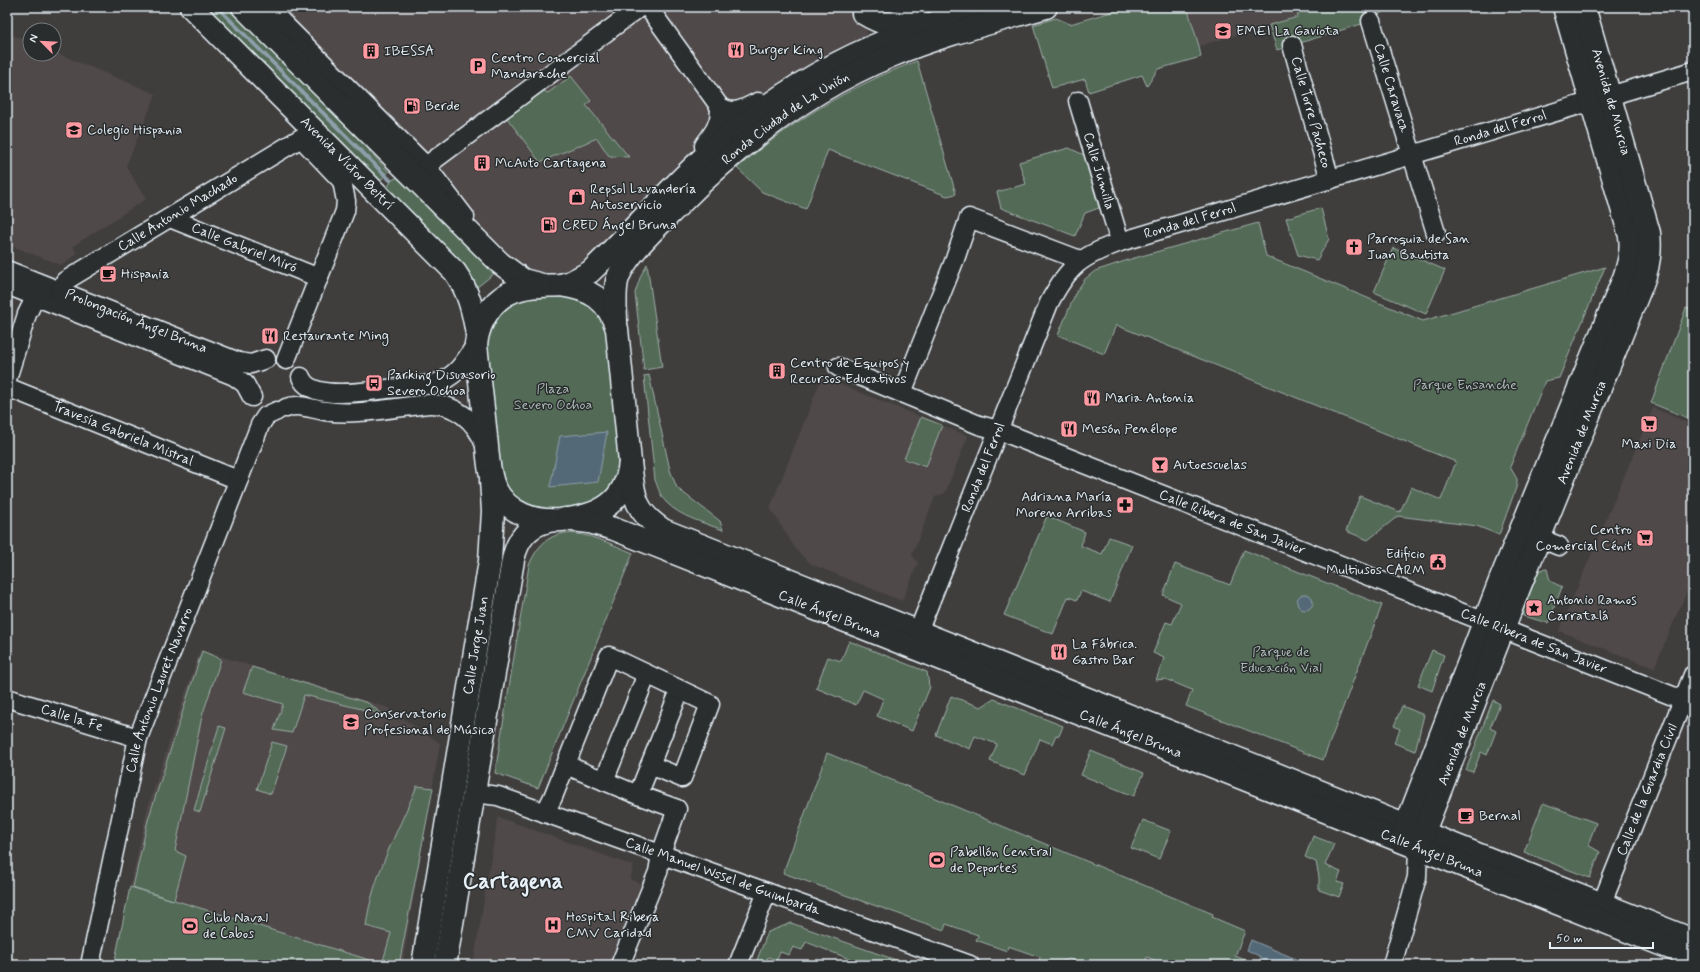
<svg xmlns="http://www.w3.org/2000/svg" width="1700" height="972" font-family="Mynerve,sans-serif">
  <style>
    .built { fill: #4f4948 }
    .green { fill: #536a57; stroke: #9eaea8 }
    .water { fill: #536977; stroke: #8f9fab }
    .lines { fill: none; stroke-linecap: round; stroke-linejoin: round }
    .stream { stroke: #8f9fab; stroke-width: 4 }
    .minor-casing { stroke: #e8f1f8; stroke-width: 21 }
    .major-casing { stroke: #e8f1f8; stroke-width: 25 }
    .minor { stroke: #2a2d2e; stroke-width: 18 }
    .major { stroke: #2a2d2e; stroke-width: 22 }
    .labels { text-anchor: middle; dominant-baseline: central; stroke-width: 3; stroke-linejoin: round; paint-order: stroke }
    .poi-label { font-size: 14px; fill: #e8f1f8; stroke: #2a2d2e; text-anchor: start }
    .street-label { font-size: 14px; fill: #e8f1f8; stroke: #2a2d2e }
    .park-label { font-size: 14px; fill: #acbbb8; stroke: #2a2d2e }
    .town-label { font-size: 22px; font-weight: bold; fill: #e8f1f8; stroke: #2a2d2e }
  </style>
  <rect width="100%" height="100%" fill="#403e3d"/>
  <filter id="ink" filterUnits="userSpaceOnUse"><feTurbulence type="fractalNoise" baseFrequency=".025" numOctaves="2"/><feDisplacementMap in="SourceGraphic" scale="8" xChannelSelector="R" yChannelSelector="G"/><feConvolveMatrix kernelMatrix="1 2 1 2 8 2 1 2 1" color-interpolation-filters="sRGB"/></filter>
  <g filter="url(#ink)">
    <g class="built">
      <path d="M 267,7 L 858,7 L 866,25 L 867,34 L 865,39 L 722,120 L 590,272 L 531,283 Z"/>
      <path d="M 1187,7 L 1296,7 L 1299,17 L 1199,46 Z"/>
      <path d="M 7,33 L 30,42 L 30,54 L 54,54 L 54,52 L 156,94 L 126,166 L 146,199 L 73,246 L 77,254 L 61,265 L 7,244 Z"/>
      <path d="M 822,377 L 968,436 L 945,493 L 935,497 L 912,555 L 918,563 L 902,601 L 811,564 L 797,551 L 770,508 Z"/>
      <path d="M 1653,408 L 1693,425 L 1693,577 L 1654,668 L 1559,631 Z"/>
      <path d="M 200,650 L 386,707 L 440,743 L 402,965 L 386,965 L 130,887 L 148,807 L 180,709 Z"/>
      <path d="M 498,817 L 634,866 L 630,879 L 642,884 L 609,965 L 473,965 Z"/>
    </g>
    <g class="green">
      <path d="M 191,7 L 243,7 L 378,142 L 369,151 L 389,172 L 373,188 Z"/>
      <path d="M 1128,7 L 1187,7 L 1199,46 L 1201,57 L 1158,69 L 1147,86 L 1142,75 L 1089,92 L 1085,79 L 1052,88 L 1033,25 L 1056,18 L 1070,24 Z"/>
      <path d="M 1296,7 L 1396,7 L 1385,10 L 1371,21 L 1277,50 L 1269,25 L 1298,17 Z"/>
      <path d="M 917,61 L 956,194 L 947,196 L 828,150 L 806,209 L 762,192 L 737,168 C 791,122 850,86 917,61 Z"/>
      <path d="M 571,76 L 591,101 L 586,105 L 629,157 L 609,156 L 597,138 L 540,162 L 507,118 L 544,91 L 548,93 Z"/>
      <path d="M 1069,148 L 1084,155 L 1099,208 L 1085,213 L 1075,236 L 1001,208 L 997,192 L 1026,184 L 1019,162 Z"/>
      <path d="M 398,177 L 496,272 L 476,288 L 390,193 L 387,188 L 392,180 Z"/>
      <path d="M 1321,208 L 1329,239 L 1317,260 L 1298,255 L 1286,218 Z"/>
      <path d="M 1258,223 L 1266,256 L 1423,321 L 1605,267 L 1559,378 L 1545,381 L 1510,467 L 1517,479 L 1517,485 L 1499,535 L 1477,526 L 1398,516 L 1368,540 L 1346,531 L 1360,496 L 1400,512 L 1411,487 L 1441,500 L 1456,462 L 1116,325 L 1104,354 L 1058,335 L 1076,292 L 1085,279 L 1095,271 L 1131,259 Z"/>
      <path d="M 1393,248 L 1445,270 L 1426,314 L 1374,292 Z"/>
      <path d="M 647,264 L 662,367 L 644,370 L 635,293 L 641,275 Z"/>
      <path d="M 561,285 L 614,318 L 629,473 L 581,518 L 506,502 L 476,344 L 493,306 Z"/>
      <path d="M 1686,308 L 1693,310 L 1693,420 L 1651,403 Z"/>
      <path d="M 649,375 L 670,470 L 677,488 L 720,521 L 723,530 C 705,523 680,517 666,502 C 660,496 658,487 655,480 L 644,376 Z"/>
      <path d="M 921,417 L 942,425 L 926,467 L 904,459 Z"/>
      <path d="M 1047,516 L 1085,532 L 1081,546 L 1102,554 L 1109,537 L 1132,545 L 1110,602 L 1081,591 L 1077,600 L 1068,597 L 1053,634 L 1004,615 Z"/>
      <path d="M 565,533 C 589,533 611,544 633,553 L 538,788 L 495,773 L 529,565 C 537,547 546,536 565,533 Z"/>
      <path d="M 1244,550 L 1382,605 L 1323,760 L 1186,706 L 1192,690 L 1165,679 L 1156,680 L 1164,658 L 1153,653 L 1166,622 L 1172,624 L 1181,603 L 1163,595 L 1175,564 L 1230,585 Z"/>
      <path d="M 1547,569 L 1550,581 L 1562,587 L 1548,623 L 1523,616 L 1522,612 L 1539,570 Z"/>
      <path d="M 849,641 L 927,672 L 929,686 L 930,687 L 912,731 L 877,716 L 883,699 L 863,690 L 856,705 L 816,688 L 828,657 L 841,661 Z"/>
      <path d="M 1432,650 L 1444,655 L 1432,691 L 1418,685 Z"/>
      <path d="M 202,651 L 221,659 L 202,716 L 175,851 L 186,856 L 174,900 L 386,965 L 114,965 L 130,887 L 173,900 L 133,887 L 148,820 Z"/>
      <path d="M 252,667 L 368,703 L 382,714 L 304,695 L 292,733 L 274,730 L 283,704 L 243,692 Z"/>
      <path d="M 951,696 L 981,707 L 994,699 L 1063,726 L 1059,736 L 1056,735 L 1052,744 L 1040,739 L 1025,775 L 990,761 L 997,744 L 975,736 L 970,749 L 936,735 Z"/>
      <path d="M 1493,700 L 1500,704 L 1490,728 L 1496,731 L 1487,755 L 1481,752 L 1473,772 L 1466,770 Z"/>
      <path d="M 1402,706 L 1424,715 L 1415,751 L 1394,743 L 1400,729 L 1394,726 Z"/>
      <path d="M 219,726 L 226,728 L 200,812 L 194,810 Z"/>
      <path d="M 272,742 L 287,746 L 271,794 L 257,789 Z"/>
      <path d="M 1091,751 L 1144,773 L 1134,796 L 1081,775 Z"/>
      <path d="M 827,753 L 1213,914 L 1212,917 L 1245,931 L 1235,956 L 1258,965 L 1167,965 L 1147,957 L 1144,965 L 1080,965 L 1079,962 L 1069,959 L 1054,965 L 1048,965 L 1039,961 L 1040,957 L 1008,946 L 1007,951 L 976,940 L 978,935 L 946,924 L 944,930 L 783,873 Z"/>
      <path d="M 417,786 L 433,788 L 399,965 L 383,961 L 391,933 L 366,926 C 372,877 398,831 417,786 Z"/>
      <path d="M 1543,803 L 1596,823 L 1588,845 L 1600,852 L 1590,878 L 1524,852 Z"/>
      <path d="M 1143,820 L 1171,831 L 1159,859 L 1131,848 Z"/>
      <path d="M 1313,836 L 1334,844 L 1325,865 L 1341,872 L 1337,882 L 1344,884 L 1339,897 L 1319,890 L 1319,877 L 1316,862 L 1305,857 Z"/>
      <path d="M 791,923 L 910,965 L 860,965 L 860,963 L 806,942 L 802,950 L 793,947 L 789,955 L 780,952 L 777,960 L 768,957 L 765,965 L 755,965 L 768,932 Z"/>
    </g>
    <g class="water">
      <path d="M 607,432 L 598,482 L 550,487 L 560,436 Z"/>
      <circle cx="1305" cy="602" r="8"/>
      <path d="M 1251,940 L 1310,965 L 1258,965 L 1261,957 L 1247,950 Z"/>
    </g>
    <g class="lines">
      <path class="stream" d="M 217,7 L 390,180"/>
      <defs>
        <g id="minor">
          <path d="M 267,7 L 426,166 L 465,217"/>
          <path d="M 648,7 L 722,110"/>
          <path id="s1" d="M 1371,21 L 1436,233"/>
          <path id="s2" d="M 1292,45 L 1330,180"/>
          <path id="s3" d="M 1078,101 L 1120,242"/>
          <path d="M 426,166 L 640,7"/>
          <path id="s4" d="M 170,218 L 319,278"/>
          <path id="s5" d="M 7,270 L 239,362 L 251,364 L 266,359"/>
          <path d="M 7,285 L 234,376 L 245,384 L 252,397"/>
          <path id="s6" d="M 60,291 L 65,281 L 301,138 L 342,181 L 346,201 L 345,211 L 286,360"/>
          <path id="s7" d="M 838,367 L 979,425 L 998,430 L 1693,704"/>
          <path d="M 301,377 C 310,402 367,391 387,389 C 402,388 418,386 433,384 C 455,379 465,362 476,344"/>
          <path d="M 7,379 L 27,314 L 41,286"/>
          <path id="s8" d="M 7,387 L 238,480"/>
          <path d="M 902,393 L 955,259 L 969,218 L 1080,260"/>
          <path d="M 286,408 C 300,403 311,409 325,411 C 356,416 397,407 429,404 C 455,403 476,421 485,445"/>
          <path d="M 1527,533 L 1559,546"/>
          <path id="s9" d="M 918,632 L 1049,303 C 1069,265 1080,257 1120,242 L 1693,71"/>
          <path id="s10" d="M 7,698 L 138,738"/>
          <path d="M 566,765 L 638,795"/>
          <path d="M 650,765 L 680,690"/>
          <path d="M 604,781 L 647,674"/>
          <path id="s11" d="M 474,793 L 498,796 L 515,802 L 970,965"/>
          <path d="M 545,813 L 553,797 L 609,656 L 710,704 L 682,778 L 650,765 L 638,795 L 677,809 L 661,854 L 658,872 L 620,965"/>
          <path id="s12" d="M 1602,903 L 1693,675"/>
          <path id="s13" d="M 90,965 L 138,738 L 260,425 L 266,416 L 277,411"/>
          <path d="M 738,965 L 767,892"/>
          <path d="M 1392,965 L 1417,877 L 1418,848"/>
        </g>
        <g id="major">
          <path id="s14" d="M 191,7 L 455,272 C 469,292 473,311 477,334"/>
          <path d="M 243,7 L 500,263 L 523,280 L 542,285"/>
          <path d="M 863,13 C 890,29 886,21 914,18"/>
          <path d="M 706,146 C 715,134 722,125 722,110 C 735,117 746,110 758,104"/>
          <path d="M 561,285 C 590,289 608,299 617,329 L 630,462 C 626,503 599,516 561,520 C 535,522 508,514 495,488 C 488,473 488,453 486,437 C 483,406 479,375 476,344 C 479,319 495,295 520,289 C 533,285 548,286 561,285 Z"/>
          <path d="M 561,285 L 571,282 L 590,272 C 629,235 664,194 703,158 C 787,80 878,36 987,7"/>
          <path id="s15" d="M 616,324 C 616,310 614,295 617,281 C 623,257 661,223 679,205 C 741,142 809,90 891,56 C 941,35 994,22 1046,7"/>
          <path d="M 630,462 C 634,495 633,510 663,530 L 1693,940"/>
          <path id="s16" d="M 565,519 L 589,522 L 614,529 L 1693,957"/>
          <path d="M 1401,839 L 1500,581 L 1624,278 C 1629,263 1632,251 1630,236 L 1564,7"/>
          <path id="s17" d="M 1418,847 L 1519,588 L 1642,284 C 1649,267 1651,251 1649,233 L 1584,7"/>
          <path id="s18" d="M 423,965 L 490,561 L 493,511 L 491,480"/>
          <path d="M 445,965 L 513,560 C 517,540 528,525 549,521"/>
        </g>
      </defs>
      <use href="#minor" class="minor-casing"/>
      <use href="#major" class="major-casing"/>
      <use href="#minor" class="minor"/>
      <use href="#major" class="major"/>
    </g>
  </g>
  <defs>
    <symbol id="school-square" viewBox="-11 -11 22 22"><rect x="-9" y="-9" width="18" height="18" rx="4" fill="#ff9aa2" stroke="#2a2d2e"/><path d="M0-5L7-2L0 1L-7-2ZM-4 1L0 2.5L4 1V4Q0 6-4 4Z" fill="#111"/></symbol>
    <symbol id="restaurant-square" viewBox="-11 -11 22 22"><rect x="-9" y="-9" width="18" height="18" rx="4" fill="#ff9aa2" stroke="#2a2d2e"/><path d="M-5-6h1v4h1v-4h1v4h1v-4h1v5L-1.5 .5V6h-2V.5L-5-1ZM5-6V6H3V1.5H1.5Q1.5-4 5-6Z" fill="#111"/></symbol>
    <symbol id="building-square" viewBox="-11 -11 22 22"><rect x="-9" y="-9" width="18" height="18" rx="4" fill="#ff9aa2" stroke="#2a2d2e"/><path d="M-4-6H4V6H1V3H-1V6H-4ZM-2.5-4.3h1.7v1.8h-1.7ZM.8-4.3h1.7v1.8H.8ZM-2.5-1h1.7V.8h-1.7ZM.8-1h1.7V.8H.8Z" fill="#111"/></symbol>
    <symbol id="parking-square" viewBox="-11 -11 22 22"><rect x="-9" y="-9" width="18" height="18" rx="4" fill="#ff9aa2" stroke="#2a2d2e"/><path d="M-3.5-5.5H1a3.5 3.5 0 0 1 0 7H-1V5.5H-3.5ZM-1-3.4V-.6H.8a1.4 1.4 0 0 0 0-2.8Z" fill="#111"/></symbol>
    <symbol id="fuel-square" viewBox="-11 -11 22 22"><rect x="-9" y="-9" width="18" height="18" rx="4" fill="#ff9aa2" stroke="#2a2d2e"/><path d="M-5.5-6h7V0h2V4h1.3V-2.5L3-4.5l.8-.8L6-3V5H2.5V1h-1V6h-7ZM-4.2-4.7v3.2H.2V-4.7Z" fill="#111"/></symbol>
    <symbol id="shop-square" viewBox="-11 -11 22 22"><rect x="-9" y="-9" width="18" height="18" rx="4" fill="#ff9aa2" stroke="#2a2d2e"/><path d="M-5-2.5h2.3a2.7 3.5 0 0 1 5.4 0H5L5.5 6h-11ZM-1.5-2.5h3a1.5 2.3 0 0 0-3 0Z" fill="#111"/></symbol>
    <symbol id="church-square" viewBox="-11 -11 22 22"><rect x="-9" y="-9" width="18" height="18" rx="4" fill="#ff9aa2" stroke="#2a2d2e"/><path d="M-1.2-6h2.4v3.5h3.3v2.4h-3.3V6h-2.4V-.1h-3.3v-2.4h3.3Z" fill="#111"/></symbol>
    <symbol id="cafe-square" viewBox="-11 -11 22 22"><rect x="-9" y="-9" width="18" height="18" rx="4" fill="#ff9aa2" stroke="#2a2d2e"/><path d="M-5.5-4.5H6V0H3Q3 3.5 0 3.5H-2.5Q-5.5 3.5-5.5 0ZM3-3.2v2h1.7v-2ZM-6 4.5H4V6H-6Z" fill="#111"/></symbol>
    <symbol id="bus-square" viewBox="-11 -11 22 22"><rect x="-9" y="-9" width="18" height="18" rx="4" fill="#ff9aa2" stroke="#2a2d2e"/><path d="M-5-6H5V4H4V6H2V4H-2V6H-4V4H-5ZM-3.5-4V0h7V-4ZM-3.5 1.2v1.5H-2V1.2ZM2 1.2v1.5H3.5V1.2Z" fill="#111"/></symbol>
    <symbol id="supermarket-square" viewBox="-11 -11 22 22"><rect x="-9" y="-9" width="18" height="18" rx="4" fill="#ff9aa2" stroke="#2a2d2e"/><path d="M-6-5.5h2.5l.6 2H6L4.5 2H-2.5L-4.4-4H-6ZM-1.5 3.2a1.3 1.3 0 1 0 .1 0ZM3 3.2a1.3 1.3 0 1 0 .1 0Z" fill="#111"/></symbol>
    <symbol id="bar-square" viewBox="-11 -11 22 22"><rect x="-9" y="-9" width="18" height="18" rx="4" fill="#ff9aa2" stroke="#2a2d2e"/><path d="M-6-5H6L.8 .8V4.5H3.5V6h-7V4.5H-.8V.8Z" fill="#111"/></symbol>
    <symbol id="pharmacy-square" viewBox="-11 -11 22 22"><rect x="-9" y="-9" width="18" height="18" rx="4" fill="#ff9aa2" stroke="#2a2d2e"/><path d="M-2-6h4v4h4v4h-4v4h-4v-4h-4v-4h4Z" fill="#111"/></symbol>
    <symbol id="civic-square" viewBox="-11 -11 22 22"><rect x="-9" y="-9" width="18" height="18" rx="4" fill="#ff9aa2" stroke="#2a2d2e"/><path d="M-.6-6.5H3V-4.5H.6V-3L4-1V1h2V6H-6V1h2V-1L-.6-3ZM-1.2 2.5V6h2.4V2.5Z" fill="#111"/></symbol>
    <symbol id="sight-square" viewBox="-11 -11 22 22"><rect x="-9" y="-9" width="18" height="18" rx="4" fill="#ff9aa2" stroke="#2a2d2e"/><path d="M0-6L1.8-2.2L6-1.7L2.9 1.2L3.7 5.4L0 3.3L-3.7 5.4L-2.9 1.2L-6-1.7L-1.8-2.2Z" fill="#111"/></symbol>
    <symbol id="university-square" viewBox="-11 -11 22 22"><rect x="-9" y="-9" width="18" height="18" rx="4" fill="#ff9aa2" stroke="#2a2d2e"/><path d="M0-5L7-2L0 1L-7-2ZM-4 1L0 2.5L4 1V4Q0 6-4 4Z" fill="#111"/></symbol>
    <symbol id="stadium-square" viewBox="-11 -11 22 22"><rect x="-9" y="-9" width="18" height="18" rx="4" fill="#ff9aa2" stroke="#2a2d2e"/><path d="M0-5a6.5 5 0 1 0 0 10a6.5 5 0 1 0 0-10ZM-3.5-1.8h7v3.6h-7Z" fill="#111"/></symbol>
    <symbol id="hospital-square" viewBox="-11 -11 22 22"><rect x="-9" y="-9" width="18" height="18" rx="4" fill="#ff9aa2" stroke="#2a2d2e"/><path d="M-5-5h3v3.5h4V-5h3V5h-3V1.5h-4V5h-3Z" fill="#111"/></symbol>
  </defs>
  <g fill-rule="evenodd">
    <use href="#school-square" x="1213" y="21" width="20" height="20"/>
    <use href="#restaurant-square" x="726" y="40" width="20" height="20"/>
    <use href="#building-square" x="361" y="41" width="20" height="20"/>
    <use href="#parking-square" x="468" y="56" width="20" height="20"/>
    <use href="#fuel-square" x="402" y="96" width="20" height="20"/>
    <use href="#school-square" x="64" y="120" width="20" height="20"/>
    <use href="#building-square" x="472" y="153" width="20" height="20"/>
    <use href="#shop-square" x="567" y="187" width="20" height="20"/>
    <use href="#fuel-square" x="539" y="215" width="20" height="20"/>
    <use href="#church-square" x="1344" y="237" width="20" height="20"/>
    <use href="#cafe-square" x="98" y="264" width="20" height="20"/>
    <use href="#restaurant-square" x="260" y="326" width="20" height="20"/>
    <use href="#building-square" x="767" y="361" width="20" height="20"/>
    <use href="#bus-square" x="364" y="373" width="20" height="20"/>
    <use href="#restaurant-square" x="1082" y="388" width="20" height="20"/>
    <use href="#supermarket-square" x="1639" y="414" width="20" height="20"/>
    <use href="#restaurant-square" x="1059" y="419" width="20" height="20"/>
    <use href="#bar-square" x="1150" y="455" width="20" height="20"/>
    <use href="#pharmacy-square" x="1115" y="495" width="20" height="20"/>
    <use href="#supermarket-square" x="1635" y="528" width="20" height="20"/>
    <use href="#civic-square" x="1428" y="552" width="20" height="20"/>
    <use href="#sight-square" x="1524" y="598" width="20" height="20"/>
    <use href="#restaurant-square" x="1049" y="642" width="20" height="20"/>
    <use href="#university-square" x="341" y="712" width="20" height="20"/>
    <use href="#cafe-square" x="1456" y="806" width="20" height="20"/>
    <use href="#stadium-square" x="927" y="850" width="20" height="20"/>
    <use href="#hospital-square" x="543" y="915" width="20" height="20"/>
    <use href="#stadium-square" x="180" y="916" width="20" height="20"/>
  </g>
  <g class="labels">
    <g class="poi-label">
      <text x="1236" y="31">EMEI La Gaviota</text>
      <text x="749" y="50">Burger King</text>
      <text x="384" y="51">IBESSA</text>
      <text x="491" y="58">Centro Comercial<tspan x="491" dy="16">Mandarache</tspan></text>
      <text x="425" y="106">Berde</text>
      <text x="87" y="130">Colegio Hispania</text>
      <text x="495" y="163">McAuto Cartagena</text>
      <text x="590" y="189">Repsol Lavandería<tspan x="590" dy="16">Autoservicio</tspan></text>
      <text x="562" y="225">CRED Ángel Bruna</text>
      <text x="1367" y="239">Parroquia de San<tspan x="1367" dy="16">Juan Bautista</tspan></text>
      <text x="121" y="274">Hispania</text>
      <text x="283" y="336">Restaurante Ming</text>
      <text x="790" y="363">Centro de Equipos y<tspan x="790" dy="16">Recursos Educativos</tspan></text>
      <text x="387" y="375">Parking Disuasorio<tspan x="387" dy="16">Severo Ochoa</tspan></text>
      <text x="1105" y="398">Maria Antonia</text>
      <text x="1082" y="429">Mesón Penélope</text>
      <text x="1649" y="444" text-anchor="middle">Maxi Dia</text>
      <text x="1173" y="465">Autoescuelas</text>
      <text x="1112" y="497" text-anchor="end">Adriana María<tspan x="1112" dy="16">Moreno Arribas</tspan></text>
      <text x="1632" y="530" text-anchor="end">Centro<tspan x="1632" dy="16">Comercial Cénit</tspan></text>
      <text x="1425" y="554" text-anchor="end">Edificio<tspan x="1425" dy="16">Multiusos CARM</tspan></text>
      <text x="1547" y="600">Antonio Ramos<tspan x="1547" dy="16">Carratalá</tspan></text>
      <text x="1072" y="644">La Fábrica.<tspan x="1072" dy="16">Gastro Bar</tspan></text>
      <text x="364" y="714">Conservatorio<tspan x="364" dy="16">Profesional de Música</tspan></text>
      <text x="1479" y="816">Bernal</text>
      <text x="950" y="852">Pabellón Central<tspan x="950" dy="16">de Deportes</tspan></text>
      <text x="566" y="917">Hospital Ribera<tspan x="566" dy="16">CMV Caridad</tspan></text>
      <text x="203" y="918">Club Naval<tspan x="203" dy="16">de Cabos</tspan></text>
    </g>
    <g class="street-label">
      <text stroke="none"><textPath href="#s1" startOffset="70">Calle Caravaca</textPath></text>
      <text transform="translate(1611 102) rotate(74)">Avenida de Murcia</text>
      <text stroke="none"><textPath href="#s2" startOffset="70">Calle Torre Pacheco</textPath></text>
      <text stroke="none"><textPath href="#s15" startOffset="280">Ronda Ciudad de La Unión</textPath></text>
      <text stroke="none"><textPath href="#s9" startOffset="848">Ronda del Ferrol</textPath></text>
      <text stroke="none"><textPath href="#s14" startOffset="221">Avenida Víctor Beltrí</textPath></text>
      <text stroke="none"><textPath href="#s3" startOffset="73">Calle Jumilla</textPath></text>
      <text stroke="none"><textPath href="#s6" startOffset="143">Calle Antonio Machado</textPath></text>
      <text stroke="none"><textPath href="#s9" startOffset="524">Ronda del Ferrol</textPath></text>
      <text stroke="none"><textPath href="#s4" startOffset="80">Calle Gabriel Miró</textPath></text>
      <text stroke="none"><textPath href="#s5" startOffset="139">Prolongación Ángel Bruna</textPath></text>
      <text stroke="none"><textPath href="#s17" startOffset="446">Avenida de Murcia</textPath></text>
      <text stroke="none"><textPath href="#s8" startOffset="125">Travesía Gabriela Mistral</textPath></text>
      <text stroke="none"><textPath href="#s9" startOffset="177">Ronda del Ferrol</textPath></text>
      <text stroke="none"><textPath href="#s7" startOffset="424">Calle Ribera de San Javier</textPath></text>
      <text stroke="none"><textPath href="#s16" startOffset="282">Calle Ángel Bruna</textPath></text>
      <text stroke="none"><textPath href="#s7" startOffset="748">Calle Ribera de San Javier</textPath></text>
      <text stroke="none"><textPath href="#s18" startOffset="324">Calle Jorge Juan</textPath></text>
      <text stroke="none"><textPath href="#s13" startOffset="284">Calle Antonio Lauret Navarro</textPath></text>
      <text stroke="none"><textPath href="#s10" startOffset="68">Calle la Fe</textPath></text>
      <text stroke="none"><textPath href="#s17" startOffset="122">Avenida de Murcia</textPath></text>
      <text stroke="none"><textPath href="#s16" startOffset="606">Calle Ángel Bruna</textPath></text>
      <text stroke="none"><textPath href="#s12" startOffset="122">Calle de la Guardia Civil</textPath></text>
      <text stroke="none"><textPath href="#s16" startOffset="930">Calle Ángel Bruna</textPath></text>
      <text stroke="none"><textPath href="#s11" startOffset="263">Calle Manuel Wssel de Guimbarda</textPath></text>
    </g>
    <g class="park-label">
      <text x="1465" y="385">Parque Ensanche</text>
      <text x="553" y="389">Plaza<tspan x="553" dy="16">Severo Ochoa</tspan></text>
      <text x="1281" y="652">Parque de<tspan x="1281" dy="16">Educación Vial</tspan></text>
    </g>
    <g class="town-label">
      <text x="513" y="882">Cartagena</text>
    </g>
  </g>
  <rect width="1700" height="972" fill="none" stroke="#2a2d2e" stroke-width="24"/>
  <rect x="12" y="12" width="1676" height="948" fill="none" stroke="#e8f1f8" stroke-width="1.5" filter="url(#ink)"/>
  <g transform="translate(42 42) rotate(294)"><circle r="19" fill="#2a2d2e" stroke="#767b7f"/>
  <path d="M0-3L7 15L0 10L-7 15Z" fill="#ff9aa2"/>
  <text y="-6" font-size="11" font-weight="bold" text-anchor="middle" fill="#e8f1f8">N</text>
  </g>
  <path d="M1550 942v6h103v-6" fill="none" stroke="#e8f1f8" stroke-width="2"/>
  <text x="1556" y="942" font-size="12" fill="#e8f1f8" stroke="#2a2d2e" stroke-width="3" paint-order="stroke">50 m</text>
</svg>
